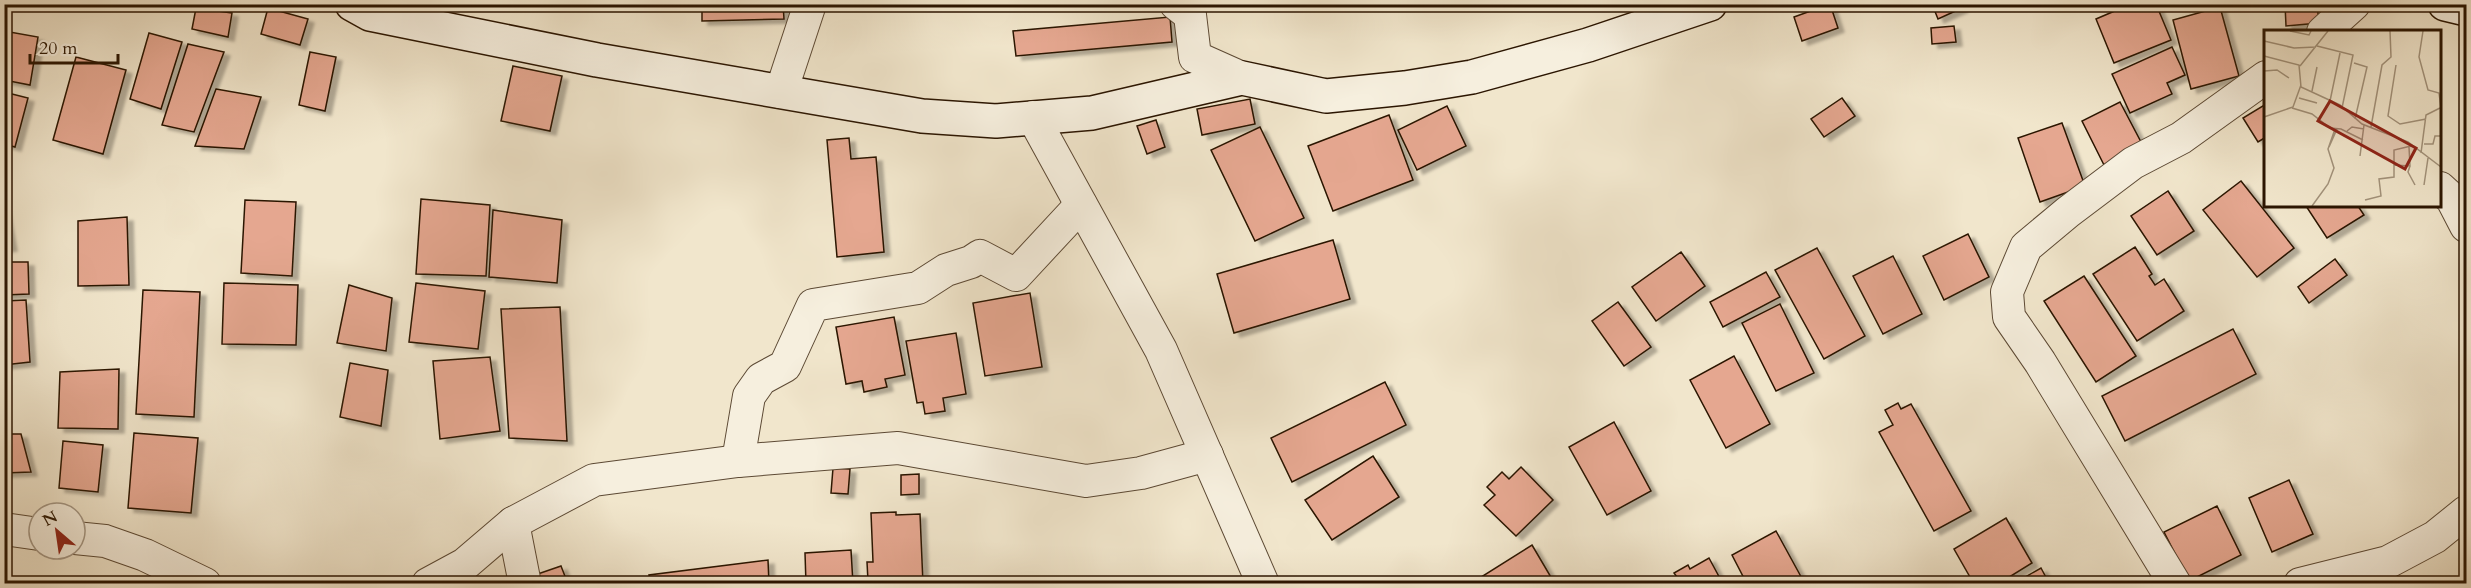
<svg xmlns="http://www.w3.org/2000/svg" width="2471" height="588" font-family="Cardo,serif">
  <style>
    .building { fill: #e5a790; stroke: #2b1501; stroke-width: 1.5; filter: url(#shadow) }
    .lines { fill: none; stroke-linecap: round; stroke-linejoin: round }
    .street-casing { stroke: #5c4934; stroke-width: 34 }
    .secondary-casing { stroke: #2b1501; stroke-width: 36 }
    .street { stroke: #f6efde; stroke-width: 32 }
    .secondary { stroke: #f6efde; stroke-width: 33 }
    .inset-road { fill: none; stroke: #a2927b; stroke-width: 1.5 }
    .view { fill: #8f2418; fill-opacity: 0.15; stroke: #8f2418; stroke-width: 3 }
    .inset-edge { fill: none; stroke: #2b1501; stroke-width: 3 }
  </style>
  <defs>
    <filter id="shadow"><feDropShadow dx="6" dy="4" stdDeviation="1.5" flood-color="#0004"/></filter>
  </defs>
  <rect width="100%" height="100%" fill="#f1e6cc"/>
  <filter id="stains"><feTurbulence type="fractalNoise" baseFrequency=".00333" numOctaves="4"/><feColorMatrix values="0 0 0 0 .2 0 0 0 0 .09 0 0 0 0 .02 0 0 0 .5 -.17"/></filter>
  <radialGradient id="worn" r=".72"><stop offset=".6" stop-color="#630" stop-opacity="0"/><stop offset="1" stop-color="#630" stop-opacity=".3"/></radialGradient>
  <g class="building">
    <path d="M 702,4 L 783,4 L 784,19 L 702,21 Z"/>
    <path d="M 1830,4 L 1838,28 L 1802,41 L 1794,17 Z"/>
    <path d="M 1932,4 L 1961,4 L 1962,8 L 1938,19 Z"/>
    <path d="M 2115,4 L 2156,4 L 2171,40 L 2114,63 L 2096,19 L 2117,10 Z"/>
    <path d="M 2285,4 L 2317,4 L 2319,23 L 2286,26 Z"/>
    <path d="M 2220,7 L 2239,76 L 2191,89 L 2173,20 Z"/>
    <path d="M 196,8 L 232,13 L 228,37 L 192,29 Z"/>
    <path d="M 268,8 L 308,19 L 300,45 L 261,34 Z"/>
    <path d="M 1170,17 L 1172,42 L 1016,56 L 1013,31 Z"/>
    <path d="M 1954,26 L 1956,42 L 1932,44 L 1931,28 Z"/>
    <path d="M 4,31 L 38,37 L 30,85 L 4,80 Z"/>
    <path d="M 149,33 L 182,42 L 161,109 L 130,99 Z"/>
    <path d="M 188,44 L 224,52 L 194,132 L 162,125 Z"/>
    <path d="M 2172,47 L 2185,75 L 2167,83 L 2172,94 L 2130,113 L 2112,74 Z"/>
    <path d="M 310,52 L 336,57 L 325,111 L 299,105 Z"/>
    <path d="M 76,57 L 126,70 L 103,154 L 53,140 Z"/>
    <path d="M 513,66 L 562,76 L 550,131 L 501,121 Z"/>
    <path d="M 216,89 L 261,97 L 244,149 L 195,146 Z"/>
    <path d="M 4,92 L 28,98 L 15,147 L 4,144 Z"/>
    <path d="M 1842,98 L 1855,116 L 1824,137 L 1811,119 Z"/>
    <path d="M 1250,99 L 1255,124 L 1202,135 L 1197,109 Z"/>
    <path d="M 2120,102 L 2141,142 L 2104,165 L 2082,121 Z"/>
    <path d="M 2266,104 L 2266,137 L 2258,142 L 2243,118 Z"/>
    <path d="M 1447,106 L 1466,146 L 1417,170 L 1398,130 Z"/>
    <path d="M 1389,115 L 1413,180 L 1333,211 L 1308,146 Z"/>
    <path d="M 1156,120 L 1165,147 L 1147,154 L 1137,126 Z"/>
    <path d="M 2062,123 L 2085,186 L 2040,202 L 2018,138 Z"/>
    <path d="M 1260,127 L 1304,218 L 1255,241 L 1211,150 Z"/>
    <path d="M 849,138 L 851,159 L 876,157 L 884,252 L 837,257 L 827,140 Z"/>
    <path d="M 2241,181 L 2294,248 L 2257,277 L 2203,210 Z"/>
    <path d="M 2168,191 L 2194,231 L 2157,255 L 2131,216 Z"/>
    <path d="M 421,199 L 490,205 L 486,276 L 416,274 Z"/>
    <path d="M 245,200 L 296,202 L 292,276 L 241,273 Z"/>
    <path d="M 2306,206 L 2358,206 L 2364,215 L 2327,238 Z"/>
    <path d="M 4,209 L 11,247 L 4,248 Z"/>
    <path d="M 493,210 L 562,220 L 557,283 L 489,277 Z"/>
    <path d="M 127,217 L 129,285 L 78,286 L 78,221 Z"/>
    <path d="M 1968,234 L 1989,277 L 1944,300 L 1923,256 Z"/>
    <path d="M 1333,240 L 1350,299 L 1234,333 L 1217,274 Z"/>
    <path d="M 2135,247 L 2152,274 L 2149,276 L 2155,285 L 2164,279 L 2184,311 L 2137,341 L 2093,274 Z"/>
    <path d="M 1817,248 L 1865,336 L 1824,359 L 1775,270 Z"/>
    <path d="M 1681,252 L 1705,286 L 1656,321 L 1632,287 Z"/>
    <path d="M 1893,256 L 1922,314 L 1883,334 L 1853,276 Z"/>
    <path d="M 2335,259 L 2347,275 L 2309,303 L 2298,287 Z"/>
    <path d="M 4,262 L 28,262 L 29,294 L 4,295 Z"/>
    <path d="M 1766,272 L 1780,297 L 1723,327 L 1710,302 Z"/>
    <path d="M 2084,276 L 2136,356 L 2096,382 L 2044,301 Z"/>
    <path d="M 224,283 L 298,285 L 296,345 L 222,344 Z"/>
    <path d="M 416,283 L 485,291 L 478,349 L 409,342 Z"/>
    <path d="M 349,285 L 392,298 L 386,351 L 337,343 Z"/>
    <path d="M 143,290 L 200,292 L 194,417 L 136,414 Z"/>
    <path d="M 1030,293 L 1042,367 L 985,376 L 973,303 Z"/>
    <path d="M 26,300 L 30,362 L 4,365 L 4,301 Z"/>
    <path d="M 1618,302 L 1651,347 L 1624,366 L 1592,321 Z"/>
    <path d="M 1780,304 L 1814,373 L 1776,391 L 1742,323 Z"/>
    <path d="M 560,307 L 567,441 L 509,438 L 501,309 Z"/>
    <path d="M 894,317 L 905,375 L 885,379 L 887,387 L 864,392 L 862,381 L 846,384 L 836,327 Z"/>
    <path d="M 2233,329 L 2256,374 L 2125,441 L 2102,396 Z"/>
    <path d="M 956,333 L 966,394 L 943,398 L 945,411 L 925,414 L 923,402 L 917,403 L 906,341 Z"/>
    <path d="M 1734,356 L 1770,424 L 1726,448 L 1690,380 Z"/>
    <path d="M 490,357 L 500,431 L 440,439 L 433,361 Z"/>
    <path d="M 350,363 L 388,370 L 381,426 L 340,417 Z"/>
    <path d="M 119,369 L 118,429 L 58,428 L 60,372 Z"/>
    <path d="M 1385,382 L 1406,425 L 1292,482 L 1271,438 Z"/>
    <path d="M 1898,403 L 1901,409 L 1911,404 L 1971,511 L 1934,531 L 1879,432 L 1893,425 L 1885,410 Z"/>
    <path d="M 1614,422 L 1651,491 L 1607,515 L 1569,447 Z"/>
    <path d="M 134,433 L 198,438 L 191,513 L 128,508 Z"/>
    <path d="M 4,434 L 21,434 L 31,472 L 4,473 Z"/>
    <path d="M 63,441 L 103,445 L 98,492 L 59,488 Z"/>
    <path d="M 1373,456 L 1399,497 L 1332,540 L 1305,500 Z"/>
    <path d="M 1521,467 L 1553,500 L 1516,536 L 1484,505 L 1495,495 L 1487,487 L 1502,472 L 1509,479 Z"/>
    <path d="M 833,468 L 850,469 L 848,494 L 831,493 Z"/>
    <path d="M 919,474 L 919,494 L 901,495 L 901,475 Z"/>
    <path d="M 2289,480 L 2313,534 L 2272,552 L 2249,498 Z"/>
    <path d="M 2217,506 L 2241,555 L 2189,581 L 2164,532 Z"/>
    <path d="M 896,512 L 896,515 L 920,514 L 923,584 L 874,584 L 874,580 L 868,581 L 867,562 L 873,562 L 871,513 Z"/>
    <path d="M 2006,518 L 2032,563 L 1998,584 L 1974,584 L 1954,549 Z"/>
    <path d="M 1776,531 L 1805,584 L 1747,584 L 1732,555 Z"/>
    <path d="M 1532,545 L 1555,584 L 1470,584 Z"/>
    <path d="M 851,550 L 853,584 L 806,584 L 805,553 Z"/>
    <path d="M 1709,558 L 1723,584 L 1665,584 L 1677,577 L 1674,573 L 1688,565 L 1690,569 Z"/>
    <path d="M 768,560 L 769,584 L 651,584 L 649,575 Z"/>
    <path d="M 561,566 L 568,584 L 531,584 L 529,577 Z"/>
    <path d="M 2041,568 L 2049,583 L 2013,584 Z"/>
  </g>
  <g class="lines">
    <defs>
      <g id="street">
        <path d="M 1176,4 L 1190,15 L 1195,57 L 1242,78"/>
        <path d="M 2323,32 L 2354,4"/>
        <path d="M 781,92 L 810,4"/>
        <path d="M 1033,117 L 1161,350 L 1263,584"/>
        <path d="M 2440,188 L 2452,199 L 2466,226"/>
        <path d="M 738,461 L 749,396 L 761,379 L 785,366 L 813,305 L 918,288 L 946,270 L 971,262 L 980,256 L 1016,275 L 1081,205"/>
        <path d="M 513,523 L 525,584"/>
        <path d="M 4,529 L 39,534"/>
        <path d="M 75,538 L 105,541 L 145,555 L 205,584"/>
        <path d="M 428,584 L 465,564 L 513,523 L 594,480 L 738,461 L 898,448 L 1086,481 L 1141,473 L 1207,455"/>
        <path d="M 2175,584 L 2040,362 L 2009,317 L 2007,292 L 2026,247 L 2068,212 L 2133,163 L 2181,138 L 2266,77"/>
        <path d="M 2300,584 L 2388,562 L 2435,537 L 2466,512"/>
      </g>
      <g id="secondary">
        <path d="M 352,4 L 370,14 L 597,60 L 922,116 L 996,121 L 1092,113 L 1242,78 L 1326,96 L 1405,88 L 1472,77 L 1588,45 L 1710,4"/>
        <path d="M 2445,4 L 2466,9"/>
      </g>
    </defs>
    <use href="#street" class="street-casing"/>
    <use href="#secondary" class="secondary-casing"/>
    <use href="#street" class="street"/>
    <use href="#secondary" class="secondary"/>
  </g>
  <g transform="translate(2264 30)">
    <rect width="177" height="177" fill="#f1e6cc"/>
    <path class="inset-road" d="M 26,1 L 45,5 L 47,1M 159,1 L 155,27 L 164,60 L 175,63 L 177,78M 0,11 L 30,18 L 52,17M 53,16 L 89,25 L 78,78M 0,26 L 35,35 L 37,57 L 76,75 L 98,94 L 144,112 L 177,137M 90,33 L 103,37 L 91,89M 132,35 L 124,86 L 136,94 L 162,89M 36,36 L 64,1M 0,41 L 13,40 L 25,48M 48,61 L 53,37M 35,68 L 53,73M 66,71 L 76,23M 28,78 L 48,84 L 66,98 L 77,99 L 99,110M 0,87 L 29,77 L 37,55M 107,97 L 118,35 L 127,27 L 126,1M 83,101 L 88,97 L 100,99M 160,114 L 169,114 L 171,106 L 176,106M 65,117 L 73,99M 157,123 L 162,85 L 176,78M 96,126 L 100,95M 130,135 L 146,136 L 145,117M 146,136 L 144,142 L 151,155M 160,155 L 164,128M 101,170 L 117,166 L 115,149 L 130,147 L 130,120 L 147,116M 48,176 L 64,154 L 70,138 L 64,119 L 71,99"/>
    <path class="view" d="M 66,71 L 152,118 L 141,139 L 54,91 Z"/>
    <rect width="177" height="177" class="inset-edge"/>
  </g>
  <rect width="2471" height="588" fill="none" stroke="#f1e6cc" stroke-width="24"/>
  <rect x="6" y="6" width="2459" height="576" fill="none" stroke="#2b1501" stroke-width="3"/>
  <rect x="12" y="12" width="2447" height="564" fill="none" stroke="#2b1501" stroke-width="1.5"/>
  <g transform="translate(57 531) rotate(331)"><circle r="28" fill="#f6efde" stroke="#a59886" stroke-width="1.5"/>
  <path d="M0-4.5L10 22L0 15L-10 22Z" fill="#8f2418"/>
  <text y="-9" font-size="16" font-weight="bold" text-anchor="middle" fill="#2b1501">N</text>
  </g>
  <path d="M30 54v9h88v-9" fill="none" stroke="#2b1501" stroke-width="3"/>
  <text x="39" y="54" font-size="18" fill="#2b1501" stroke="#f6efde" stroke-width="4.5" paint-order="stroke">20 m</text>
  <rect width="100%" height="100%" filter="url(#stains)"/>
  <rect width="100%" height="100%" fill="url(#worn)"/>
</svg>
